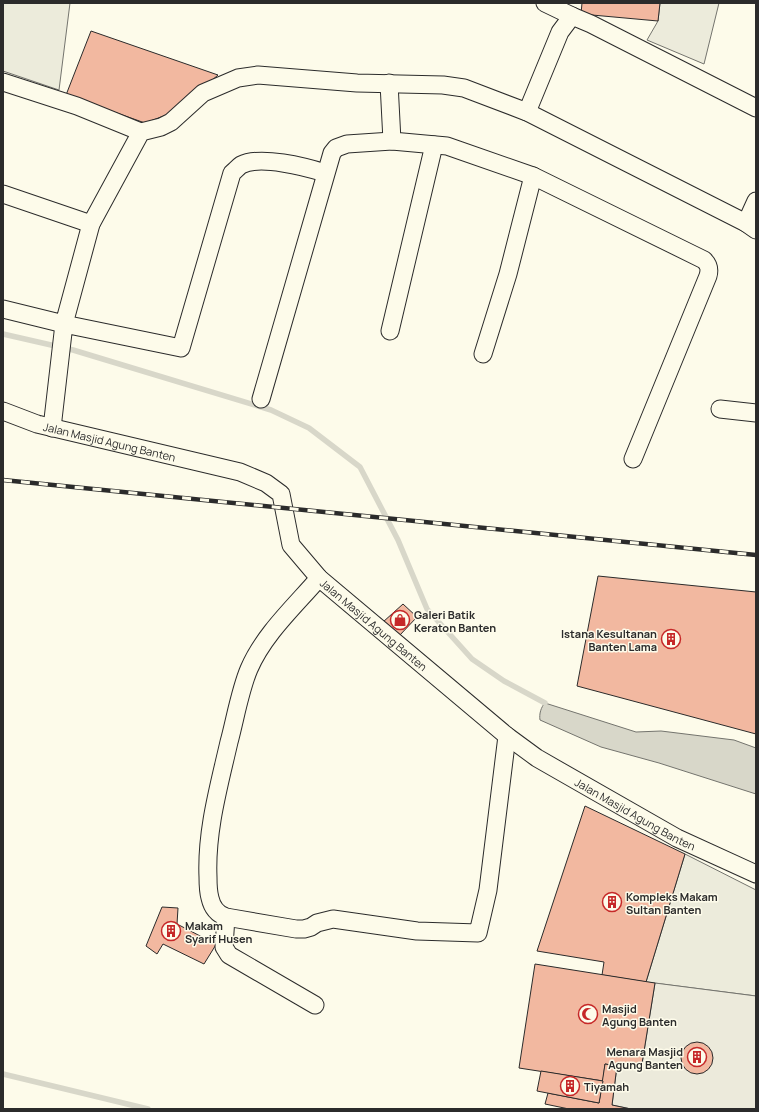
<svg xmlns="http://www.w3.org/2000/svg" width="759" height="1112" font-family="Manrope,sans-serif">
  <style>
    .green { fill: #ecebdb; stroke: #74746e }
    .parking { fill: #eceadb; stroke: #74746e }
    .water { fill: #d8d7c9; stroke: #74746e }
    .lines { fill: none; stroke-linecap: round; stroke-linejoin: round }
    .stream { stroke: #d8d7c9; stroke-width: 5.5 }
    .building { fill: #f2b8a0; stroke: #2b2b2b }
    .minor-casing { stroke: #2b2b2b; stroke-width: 19 }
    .minor { stroke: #fdfbea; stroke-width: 17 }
    .rail-casing { stroke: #2b2b2b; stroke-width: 4.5 }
    .rail { stroke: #fdfbea; stroke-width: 3; stroke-dasharray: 9; stroke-linecap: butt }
    .labels { text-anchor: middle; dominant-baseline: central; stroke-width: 3; stroke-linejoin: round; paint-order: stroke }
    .street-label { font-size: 11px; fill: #2b2b2b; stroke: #fdfbea }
    .poi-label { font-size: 11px; font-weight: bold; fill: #2b2b2b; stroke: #fdfbea; text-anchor: start }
  </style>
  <rect width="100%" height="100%" fill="#fdfbea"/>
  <g class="green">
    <path d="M 3,3 L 70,3 L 59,90 L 3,71 Z"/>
    <path d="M 660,3 L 719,3 L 704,64 L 647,40 L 658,21 Z"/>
    <path d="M 685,854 L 756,890 L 756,996 L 646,982 Z"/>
  </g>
  <path class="parking" d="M 655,983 L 756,996 L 756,1109 L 631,1109 L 612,1105 L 617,1066 L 641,1070 Z"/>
  <path class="water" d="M 545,703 L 636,732 L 661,731 L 734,740 L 756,748 L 756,794 L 659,763 L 601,747 L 540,720 C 539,714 541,707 545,703 Z"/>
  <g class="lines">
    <g class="stream">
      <path d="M 3,334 L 73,350 L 271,410 L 309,428 L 360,467 L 398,540 L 427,609 L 472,659 L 504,681 L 545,703"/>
      <path d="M 3,1074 L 148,1109"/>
    </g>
  </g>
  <g class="building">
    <path d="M 582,3 L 660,3 L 658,21 L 581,14 Z"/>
    <path d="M 91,31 L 218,75 L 177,111 L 145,123 L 66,95 Z"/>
    <path d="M 598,576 L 756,592 L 756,734 L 577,686 Z"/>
    <path d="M 403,604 L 417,617 L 399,636 L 383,622 Z"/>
    <path d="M 585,806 L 685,854 L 646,982 L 602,975 L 604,962 L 537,951 Z"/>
    <path d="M 162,907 L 178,908 L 177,924 L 204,938 L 217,943 L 204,964 L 163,944 L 157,954 L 146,946 Z"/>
    <path d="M 535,964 L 655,983 L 641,1070 L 605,1064 L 603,1081 L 519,1068 Z"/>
    <circle cx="697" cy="1058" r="16"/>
    <path d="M 605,1064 L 617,1066 L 612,1105 L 631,1109 L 569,1109 L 545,1104 L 548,1093 L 599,1103 Z"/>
    <path d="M 541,1071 L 603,1081 L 599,1103 L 537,1091 Z"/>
  </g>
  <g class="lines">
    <defs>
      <g id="minor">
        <path d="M 545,3 L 572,16"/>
        <path d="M 3,82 L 77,106 L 141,132"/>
        <path d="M 389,83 L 392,141 L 447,146 L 533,176 L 704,260 C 709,265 710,269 708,276 L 633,459"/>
        <path d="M 527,112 L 560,32 L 572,16 L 591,24 L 756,108"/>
        <path d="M 3,194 L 91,224"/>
        <path d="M 746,223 L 756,201"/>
        <path d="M 3,309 L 64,324 L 91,224 L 141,132 L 161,127 L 171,122 L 203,93 L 238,78 L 258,75 L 357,83 L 443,85 L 464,88 L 527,112 L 746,223 L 756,230"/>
        <path d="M 390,331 L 434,145"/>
        <path d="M 483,354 L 508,274 L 533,176"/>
        <path d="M 261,399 L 332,153 L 336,148 L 347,144 L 392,141"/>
        <path d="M 720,409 L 756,413"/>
        <path id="s1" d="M 3,411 L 37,424 L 240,472 L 266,483 L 281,494 L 291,545 L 319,578 L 507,736 L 537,758 L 677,838 L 756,874"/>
        <path d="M 52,428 L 64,324 L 181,348 L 232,173 C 235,171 238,167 241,165 C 260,155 306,167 325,173"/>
        <path d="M 319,578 C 295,606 264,634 249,669 C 240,690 235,720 229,742 C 219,786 206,831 208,877 C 208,883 208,891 210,898 C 212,907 217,914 226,917 L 296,929 L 304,929 L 311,927 L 317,923 L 333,919 L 417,931 L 478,933 L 488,890 L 507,736"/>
        <path d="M 226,917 L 224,947 L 229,955 L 315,1005"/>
      </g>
    </defs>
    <use href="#minor" class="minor-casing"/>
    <use href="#minor" class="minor"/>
    <defs>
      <path id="rail" d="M 3,480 L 756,555"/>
    </defs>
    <use href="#rail" class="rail-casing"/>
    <use href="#rail" class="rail"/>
  </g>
  <defs>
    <symbol id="shop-ring" viewBox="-11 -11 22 22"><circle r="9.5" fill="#fdfbea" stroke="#c62828" stroke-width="1.5"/><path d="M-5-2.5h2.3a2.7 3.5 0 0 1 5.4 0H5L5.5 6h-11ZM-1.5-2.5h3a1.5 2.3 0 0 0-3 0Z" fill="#c62828"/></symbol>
    <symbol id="building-ring" viewBox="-11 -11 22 22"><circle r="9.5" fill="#fdfbea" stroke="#c62828" stroke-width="1.5"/><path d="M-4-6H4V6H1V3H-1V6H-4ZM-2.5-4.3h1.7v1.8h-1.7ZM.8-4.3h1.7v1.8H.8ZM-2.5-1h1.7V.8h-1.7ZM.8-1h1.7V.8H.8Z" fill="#c62828"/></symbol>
    <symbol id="mosque-ring" viewBox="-11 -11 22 22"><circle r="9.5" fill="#fdfbea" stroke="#c62828" stroke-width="1.5"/><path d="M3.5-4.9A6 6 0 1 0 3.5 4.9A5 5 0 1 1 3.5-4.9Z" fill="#c62828"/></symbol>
  </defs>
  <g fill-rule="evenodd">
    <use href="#shop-ring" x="389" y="609" width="22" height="22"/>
    <use href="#building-ring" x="660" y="628" width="22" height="22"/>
    <use href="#building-ring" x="601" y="891" width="22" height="22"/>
    <use href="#building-ring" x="160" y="920" width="22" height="22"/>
    <use href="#mosque-ring" x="577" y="1003" width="22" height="22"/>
    <use href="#building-ring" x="686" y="1046" width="22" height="22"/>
    <use href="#building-ring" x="559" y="1075" width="22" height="22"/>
  </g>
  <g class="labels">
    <g class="street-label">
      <text stroke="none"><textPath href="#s1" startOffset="111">Jalan Masjid Agung Banten</textPath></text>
      <text stroke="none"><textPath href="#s1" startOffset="459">Jalan Masjid Agung Banten</textPath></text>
      <text stroke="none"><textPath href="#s1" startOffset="783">Jalan Masjid Agung Banten</textPath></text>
    </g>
    <g class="poi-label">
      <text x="414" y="614">Galeri Batik<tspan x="414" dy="13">Keraton Banten</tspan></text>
      <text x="657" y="633" text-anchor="end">Istana Kesultanan<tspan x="657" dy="13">Banten Lama</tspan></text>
      <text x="626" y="896">Kompleks Makam<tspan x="626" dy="13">Sultan Banten</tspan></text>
      <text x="185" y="925">Makam<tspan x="185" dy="13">Syarif Husen</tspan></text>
      <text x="602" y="1008">Masjid<tspan x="602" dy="13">Agung Banten</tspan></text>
      <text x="683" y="1051" text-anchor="end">Menara Masjid<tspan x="683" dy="13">Agung Banten</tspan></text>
      <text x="584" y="1086">Tiyamah</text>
    </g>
  </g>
  <rect width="759" height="1112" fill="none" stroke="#2b2b2b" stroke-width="8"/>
</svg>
